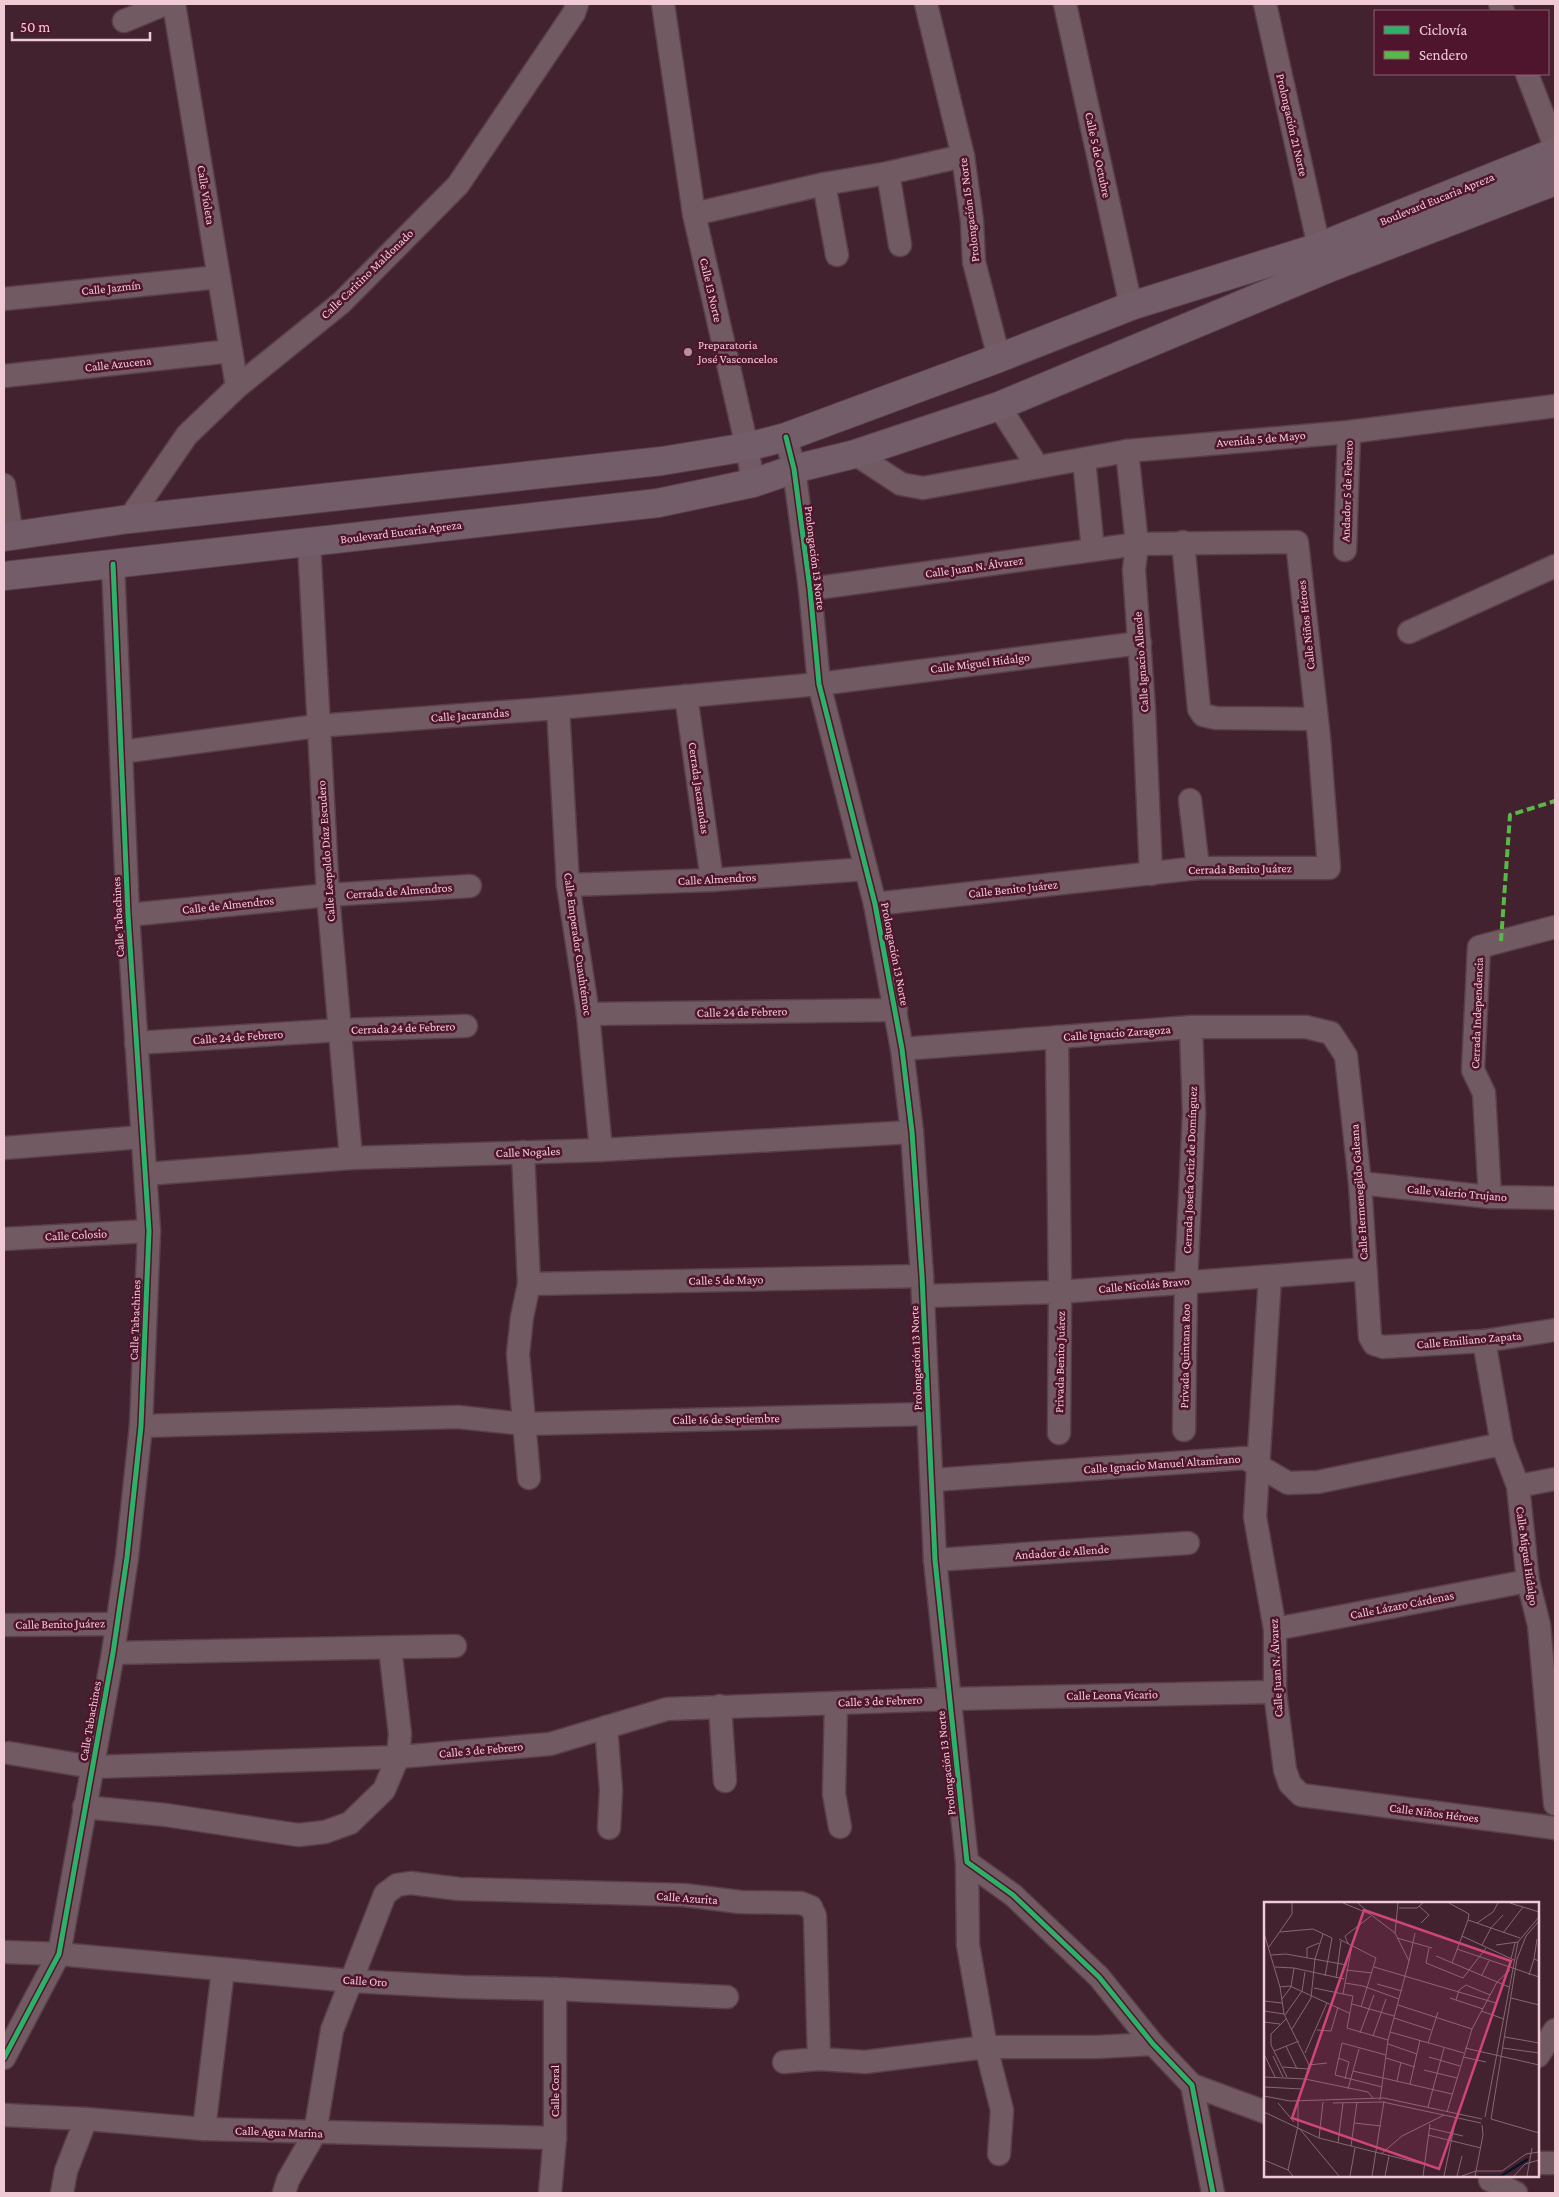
<svg xmlns="http://www.w3.org/2000/svg" width="1559" height="2197" font-family="'Crimson Pro',serif">
  <style>
    .lines { fill: none; stroke-linecap: round; stroke-linejoin: round }
    .minor-casing { stroke: #5a3f4a; stroke-width: 25 }
    .primary-casing { stroke: #5a3f4a; stroke-width: 30 }
    .minor { stroke: #725a63; stroke-width: 22 }
    .primary { stroke: #735d69; stroke-width: 28 }
    .quiet { stroke: #58b947; stroke-width: 4; stroke-dasharray: 8 4; stroke-linecap: butt }
    .cycleway-casing { stroke: #4f152d; stroke-width: 8 }
    .cycleway { stroke: #2db169; stroke-width: 5 }
    .poi-dot { fill: #b3909c; stroke: #4f152d; stroke-width: 2 }
    .labels { text-anchor: middle; dominant-baseline: central; stroke-width: 5; stroke-linejoin: round; paint-order: stroke }
    .street-label { font-size: 12px; fill: #f0cbd6; stroke: #4f152d }
    .poi-label { font-size: 12px; fill: #f0cbd6; stroke: #4f152d; text-anchor: start }
    .inset-river { fill: none; stroke: #061525; stroke-width: 2.5 }
    .inset-road { fill: none; stroke: #886672; stroke-width: 1 }
    .view { fill: #ce457a; fill-opacity: 0.15; stroke: #ce457a; stroke-width: 2.5 }
    .inset-edge { fill: none; stroke: #f0cbd6; stroke-width: 2.5 }
  </style>
  <rect width="100%" height="100%" fill="#42222f"/>
  <g class="lines">
    <defs>
      <g id="minor">
        <path d="M 174,4 L 237,387"/>
        <path d="M 663,4 L 694,214 L 747,447 L 753,483"/>
        <path d="M 926,4 L 963,156 L 972,221 L 974,262 L 999,358"/>
        <path d="M 1065,4 L 1131,306"/>
        <path d="M 1265,4 L 1319,247"/>
        <path d="M 1500,4 L 1503,11"/>
        <path d="M 124,21 L 165,4"/>
        <path d="M 1527,74 L 1555,146"/>
        <path d="M 888,173 L 900,245"/>
        <path d="M 824,184 L 837,255"/>
        <path d="M 694,214 L 824,184 L 888,173 L 963,156"/>
        <path d="M 4,299 L 219,277"/>
        <path d="M 4,376 L 231,351"/>
        <path d="M 999,406 L 1037,466"/>
        <path d="M 786,437 L 794,469 L 810,589 L 819,684 L 875,904 L 902,1049 L 912,1132 L 922,1276 L 935,1560 L 967,1862 L 1013,1895 L 1099,1977 L 1153,2044 L 1192,2085 L 1213,2193"/>
        <path d="M 1127,451 L 1137,544 L 1134,570 L 1144,710 L 1151,874"/>
        <path d="M 855,454 L 901,484 L 923,488 L 1127,451 L 1349,432 L 1555,406"/>
        <path d="M 1084,460 L 1093,550"/>
        <path d="M 4,485 L 12,536"/>
        <path d="M 129,519 L 187,435 L 237,387 L 341,303 L 458,185 L 574,13 L 577,4"/>
        <path d="M 1183,542 L 1199,709 L 1203,715 L 1216,718 L 1316,719"/>
        <path d="M 309,543 L 328,895 L 351,1158"/>
        <path d="M 1345,550 L 1349,432"/>
        <path d="M 810,589 L 1137,544 L 1297,542 L 1319,738 L 1329,868 L 1198,868 L 875,904"/>
        <path d="M 1409,632 L 1555,566"/>
        <path d="M 686,696 L 712,880"/>
        <path d="M 558,708 L 568,885 L 588,1014 L 601,1150"/>
        <path d="M 121,752 L 317,726 L 558,708 L 819,684 L 1140,643"/>
        <path d="M 1190,800 L 1198,868"/>
        <path d="M 568,885 L 712,880 L 866,869"/>
        <path d="M 128,915 L 328,895 L 470,886"/>
        <path d="M 588,1014 L 896,1010"/>
        <path d="M 1057,1037 L 1060,1292 L 1059,1433"/>
        <path d="M 136,1043 L 340,1030 L 466,1026"/>
        <path d="M 902,1049 L 1191,1027 L 1306,1027 L 1331,1033 L 1346,1056 L 1360,1183 L 1370,1337 L 1374,1344 L 1383,1347 L 1484,1341 L 1555,1330"/>
        <path d="M 4,1148 L 142,1137"/>
        <path d="M 523,1152 L 529,1284 L 522,1317 L 518,1354 L 529,1478"/>
        <path d="M 146,1174 L 351,1158 L 601,1150 L 912,1132"/>
        <path d="M 1360,1183 L 1490,1197 L 1555,1198"/>
        <path d="M 1490,1197 L 1484,1093 L 1473,1070 L 1479,947 L 1555,927"/>
        <path d="M 4,1239 L 149,1231"/>
        <path d="M 1270,1277 L 1255,1517 L 1275,1629 L 1275,1692 L 1285,1770 L 1290,1784 L 1301,1795 L 1555,1828"/>
        <path d="M 529,1284 L 922,1276"/>
        <path d="M 924,1296 L 1060,1292 L 1365,1269"/>
        <path d="M 1484,1341 L 1502,1444 L 1518,1486 L 1528,1581 L 1539,1625 L 1555,1804"/>
        <path d="M 141,1426 L 458,1417 L 524,1424 L 928,1414"/>
        <path d="M 1184,1430 L 1186,1282 L 1194,1114 L 1191,1027"/>
        <path d="M 933,1480 L 1245,1458 L 1288,1483 L 1318,1482 L 1502,1444"/>
        <path d="M 1518,1486 L 1555,1479"/>
        <path d="M 935,1560 L 1188,1543"/>
        <path d="M 4,1625 L 117,1624"/>
        <path d="M 1275,1629 L 1528,1581"/>
        <path d="M 113,1653 L 455,1646"/>
        <path d="M 836,1703 L 834,1794 L 840,1827"/>
        <path d="M 720,1706 L 725,1781"/>
        <path d="M 606,1727 L 611,1790 L 609,1828"/>
        <path d="M 9,1753 L 92,1767 L 398,1757 L 550,1744 L 667,1709 L 949,1699 L 1275,1692"/>
        <path d="M 84,1807 L 166,1815 L 298,1835 L 325,1832 L 350,1823 L 384,1790 L 398,1757 L 400,1734 L 390,1648"/>
        <path d="M 967,1862 L 968,1945 L 986,2047 L 1002,2110 L 999,2154"/>
        <path d="M 4,1952 L 59,1954 L 352,1981 L 462,1987 L 555,1989 L 727,1997"/>
        <path d="M 1538,2056 L 1555,2030"/>
        <path d="M 4,2058 L 59,1954 L 113,1653 L 127,1557 L 141,1426 L 149,1231 L 128,915 L 113,564"/>
        <path d="M 784,2062 L 819,2059 L 865,2062 L 986,2047 L 1097,2047 L 1153,2044"/>
        <path d="M 1192,2085 L 1265,2112"/>
        <path d="M 4,2115 L 86,2119 L 204,2129 L 555,2138"/>
        <path d="M 204,2129 L 223,1970"/>
        <path d="M 1538,2163 L 1555,2163"/>
        <path d="M 1490,2180 L 1516,2193"/>
        <path d="M 62,2193 L 66,2171 L 86,2119"/>
        <path d="M 284,2193 L 288,2180 L 315,2133 L 332,2030 L 385,1894 L 397,1885 L 411,1883 L 459,1889 L 684,1895 L 740,1902 L 801,1903 L 811,1907 L 815,1916 L 819,2059"/>
        <path d="M 550,2193 L 555,2138 L 555,1989"/>
      </g>
      <g id="primary">
        <path d="M 4,537 L 129,519 L 662,461 L 747,447 L 786,437 L 999,358 L 1131,306 L 1319,247 L 1555,152"/>
        <path d="M 4,576 L 658,503 L 753,483 L 794,469 L 855,454 L 999,406 L 1329,268 L 1555,181"/>
      </g>
    </defs>
    <use href="#minor" class="minor-casing"/>
    <use href="#primary" class="primary-casing"/>
    <use href="#minor" class="minor"/>
    <use href="#primary" class="primary"/>
    <path class="quiet" d="M 1501,941 L 1510,815 L 1555,801"/>
    <defs>
      <g id="cycleway">
        <path d="M 786,437 L 794,469 L 810,589 L 819,684 L 875,904 L 902,1049 L 912,1132 L 922,1276 L 935,1560 L 967,1862 L 1013,1895 L 1099,1977 L 1153,2044 L 1192,2085 L 1213,2193"/>
        <path d="M 4,2058 L 59,1954 L 113,1653 L 127,1557 L 141,1426 L 149,1231 L 128,915 L 113,564"/>
      </g>
    </defs>
    <use href="#cycleway" class="cycleway-casing"/>
    <use href="#cycleway" class="cycleway"/>
  </g>
  <circle class="poi-dot" cx="688" cy="352" r="5"/>
  <g class="labels">
    <g class="street-label">
      <text transform="translate(1292 125) rotate(77)">Prolongación 21 Norte</text>
      <text transform="translate(1098 155) rotate(78)">Calle 5 de Octubre</text>
      <text transform="translate(206 195) rotate(81)">Calle Violeta</text>
      <text transform="translate(1437 199) rotate(-22)">Boulevard Eucaria Apreza</text>
      <text transform="translate(969 210) rotate(-97)">Prolongación 15 Norte</text>
      <text transform="translate(367 274) rotate(-44)">Calle Caritino Maldonado</text>
      <text transform="translate(111 288) rotate(-6)">Calle Jazmín</text>
      <text transform="translate(711 290) rotate(77)">Calle 13 Norte</text>
      <text transform="translate(118 364) rotate(-6)">Calle Azucena</text>
      <text transform="translate(1261 439) rotate(-5)">Avenida 5 de Mayo</text>
      <text transform="translate(1347 491) rotate(-88)">Andador 5 de Febrero</text>
      <text transform="translate(401 532) rotate(-7)">Boulevard Eucaria Apreza</text>
      <text transform="translate(815 558) rotate(83)">Prolongación 13 Norte</text>
      <text transform="translate(974 567) rotate(-8)">Calle Juan N. Álvarez</text>
      <text transform="translate(1306 625) rotate(-96)">Calle Niños Héroes</text>
      <text transform="translate(1141 662) rotate(-94)">Calle Ignacio Allende</text>
      <text transform="translate(980 663) rotate(-7)">Calle Miguel Hidalgo</text>
      <text transform="translate(470 715) rotate(-4)">Calle Jacarandas</text>
      <text transform="translate(699 788) rotate(82)">Cerrada Jacarandas</text>
      <text transform="translate(326 851) rotate(-94)">Calle Leopoldo Díaz Escudero</text>
      <text transform="translate(1240 869) rotate(-1)">Cerrada Benito Juárez</text>
      <text transform="translate(717 879) rotate(-3)">Calle Almendros</text>
      <text transform="translate(1013 889) rotate(-6)">Calle Benito Juárez</text>
      <text transform="translate(399 891) rotate(-4)">Cerrada de Almendros</text>
      <text transform="translate(228 905) rotate(-6)">Calle de Almendros</text>
      <text transform="translate(118 917) rotate(-93)">Calle Tabachines</text>
      <text transform="translate(578 944) rotate(82)">Calle Emperador Cuauhtémoc</text>
      <text transform="translate(895 954) rotate(79)">Prolongación 13 Norte</text>
      <text transform="translate(742 1012) rotate(-1)">Calle 24 de Febrero</text>
      <text transform="translate(1477 1013) rotate(-88)">Cerrada Independencia</text>
      <text transform="translate(403 1028) rotate(-2)">Cerrada 24 de Febrero</text>
      <text transform="translate(1117 1033) rotate(-4)">Calle Ignacio Zaragoza</text>
      <text transform="translate(238 1037) rotate(-4)">Calle 24 de Febrero</text>
      <text transform="translate(528 1152) rotate(-2)">Calle Nogales</text>
      <text transform="translate(1190 1170) rotate(-88)">Cerrada Josefa Ortiz de Domínguez</text>
      <text transform="translate(1359 1192) rotate(-94)">Calle Hermenegildo Galeana</text>
      <text transform="translate(1457 1193) rotate(5)">Calle Valerio Trujano</text>
      <text transform="translate(76 1235) rotate(-3)">Calle Colosio</text>
      <text transform="translate(726 1280) rotate(-1)">Calle 5 de Mayo</text>
      <text transform="translate(1144 1285) rotate(-5)">Calle Nicolás Bravo</text>
      <text transform="translate(135 1320) rotate(-88)">Calle Tabachines</text>
      <text transform="translate(1469 1340) rotate(-5)">Calle Emiliano Zapata</text>
      <text transform="translate(1185 1356) rotate(-89)">Privada Quintana Roo</text>
      <text transform="translate(916 1358) rotate(-92)">Prolongación 13 Norte</text>
      <text transform="translate(1060 1362) rotate(-89)">Privada Benito Juárez</text>
      <text transform="translate(726 1419) rotate(-1)">Calle 16 de Septiembre</text>
      <text transform="translate(1162 1464) rotate(-4)">Calle Ignacio Manuel Altamirano</text>
      <text transform="translate(1062 1552) rotate(-4)">Andador de Allende</text>
      <text transform="translate(1527 1556) rotate(82)">Calle Miguel Hidalgo</text>
      <text transform="translate(1402 1605) rotate(-11)">Calle Lázaro Cárdenas</text>
      <text transform="translate(60 1624) rotate(-1)">Calle Benito Juárez</text>
      <text transform="translate(1276 1668) rotate(-93)">Calle Juan N. Álvarez</text>
      <text transform="translate(1112 1695) rotate(-1)">Calle Leona Vicario</text>
      <text transform="translate(880 1701) rotate(-2)">Calle 3 de Febrero</text>
      <text transform="translate(90 1721) rotate(-80)">Calle Tabachines</text>
      <text transform="translate(481 1750) rotate(-5)">Calle 3 de Febrero</text>
      <text transform="translate(946 1763) rotate(-96)">Prolongación 13 Norte</text>
      <text transform="translate(1434 1813) rotate(7)">Calle Niños Héroes</text>
      <text transform="translate(687 1898) rotate(4)">Calle Azurita</text>
      <text transform="translate(365 1981) rotate(4)">Calle Oro</text>
      <text transform="translate(555 2091) rotate(-90)">Calle Coral</text>
      <text transform="translate(279 2132) rotate(2)">Calle Agua Marina</text>
    </g>
    <g class="poi-label">
      <text x="698" y="345">Preparatoria<tspan x="698" dy="14">José Vasconcelos</tspan></text>
    </g>
  </g>
  <g transform="translate(1264 1902)">
    <rect width="275" height="275" fill="#42222f"/>
    <path class="inset-river" d="M 214,274 L 237,274 L 264,257"/>
    <path class="inset-road" d="M 79,1 L 106,12 L 131,31M 94,1 L 106,12M 185,1 L 205,12 L 204,18 L 256,36M 246,1 L 275,10M 155,4 L 165,13 L 157,21M 135,6 L 153,6 L 159,1M 213,21 L 229,10 L 234,1M 16,30 L 49,27 L 68,36 L 61,74M 0,31 L 16,85 L 20,112 L 45,163 L 34,199 L 34,224 L 24,268M 239,31 L 259,5M 198,34 L 250,58M 133,36 L 168,46M 75,37 L 112,56 L 97,105M 273,37 L 270,57 L 275,59M 84,42 L 81,34 L 107,14M 218,43 L 227,26 L 239,13M 232,43 L 254,40M 5,45 L 28,12 L 28,1M 165,46 L 162,61 L 199,76 L 222,46M 193,47 L 275,75M 7,53 L 22,52 L 83,63M 172,54 L 245,85M 43,55 L 43,46 L 55,41M 247,57 L 251,41M 145,59 L 151,31M 188,61 L 204,18M 11,65 L 30,66 L 80,77M 110,65 L 232,101M 82,68 L 108,71M 218,73 L 225,59M 265,73 L 270,57M 72,76 L 77,39M 81,81 L 99,84 L 135,97M 113,82 L 138,89M 16,85 L 26,84 L 85,111M 50,86 L 89,94 L 83,126 L 124,138M 79,92 L 88,43M 186,96 L 219,107M 247,96 L 275,103M 18,97 L 27,85 L 30,66M 192,98 L 195,88 L 202,83 L 226,93M 0,99 L 18,101M 88,102 L 130,114M 134,103 L 208,127M 0,109 L 20,112M 217,109 L 240,117M 21,113 L 38,89 L 41,70M 130,116 L 167,128M 22,117 L 7,132 L 7,143 L 23,175M 0,120 L 16,122M 28,127 L 47,96 L 51,57 L 59,32M 53,128 L 67,129 L 74,105M 126,130 L 200,151M 96,131 L 110,93M 109,134 L 122,97M 241,135 L 275,141M 164,141 L 174,110M 124,142 L 153,152M 22,144 L 33,167M 201,146 L 275,163M 239,146 L 275,151M 10,149 L 35,139M 41,151 L 63,101M 0,152 L 11,175M 9,154 L 19,175M 165,155 L 196,164M 199,155 L 222,160M 74,156 L 85,160 L 81,177M 122,156 L 151,165M 45,163 L 63,161M 19,165 L 44,167M 160,168 L 193,176M 89,169 L 188,192M 0,175 L 41,177 L 104,190 L 109,196M 133,179 L 137,160M 146,182 L 156,138M 0,185 L 38,187M 118,185 L 71,173 L 78,141 L 122,153M 84,187 L 95,147M 0,194 L 26,199 L 120,196 L 218,217M 116,198 L 124,138 L 145,59 L 131,31 L 134,1M 14,201 L 30,220M 69,201 L 119,200 L 217,221M 164,205 L 180,146M 0,210 L 55,236 L 159,262M 183,210 L 208,127 L 233,80 L 246,68M 221,215 L 254,40 L 275,15M 227,217 L 253,57 L 262,34 L 275,19M 227,217 L 275,231M 90,221 L 117,224M 35,226 L 75,274M 165,226 L 199,234M 164,233 L 217,246M 55,236 L 59,200M 74,241 L 79,201M 87,244 L 93,200M 117,252 L 138,234 L 180,213M 0,258 L 24,268 L 29,274M 86,274 L 91,246M 108,274 L 120,199M 121,274 L 125,254M 159,274 L 166,222M 180,274 L 192,216M 193,274 L 198,254M 198,274 L 212,269 L 238,269 L 262,252 L 275,250M 211,274 L 219,233 L 218,223M 250,274 L 261,262 L 275,258M 263,274 L 268,246"/>
    <path class="view" d="M 100,8 L 247,59 L 175,267 L 28,216 Z"/>
    <rect width="275" height="275" class="inset-edge"/>
  </g>
  <rect width="1559" height="2197" fill="none" stroke="#f0cbd6" stroke-width="10"/>
  <rect x="1374" y="10" width="175" height="65" fill="#4f152d" stroke="#8f5e71"/>
  <rect x="1384" y="26" width="25" height="8" fill="#2db169" stroke="#8f5e71"/>
  <text x="1419" y="35" font-size="15" fill="#f0cbd6">Ciclovía</text>
  <rect x="1384" y="51" width="25" height="8" fill="#58b947" stroke="#8f5e71"/>
  <text x="1419" y="60" font-size="15" fill="#f0cbd6">Sendero</text>
  <path d="M12 32v8h138v-8" fill="none" stroke="#f0cbd6" stroke-width="2.5"/>
  <text x="20" y="32" font-size="15" fill="#f0cbd6" stroke="#4f152d" stroke-width="4" paint-order="stroke">50 m</text>
</svg>
